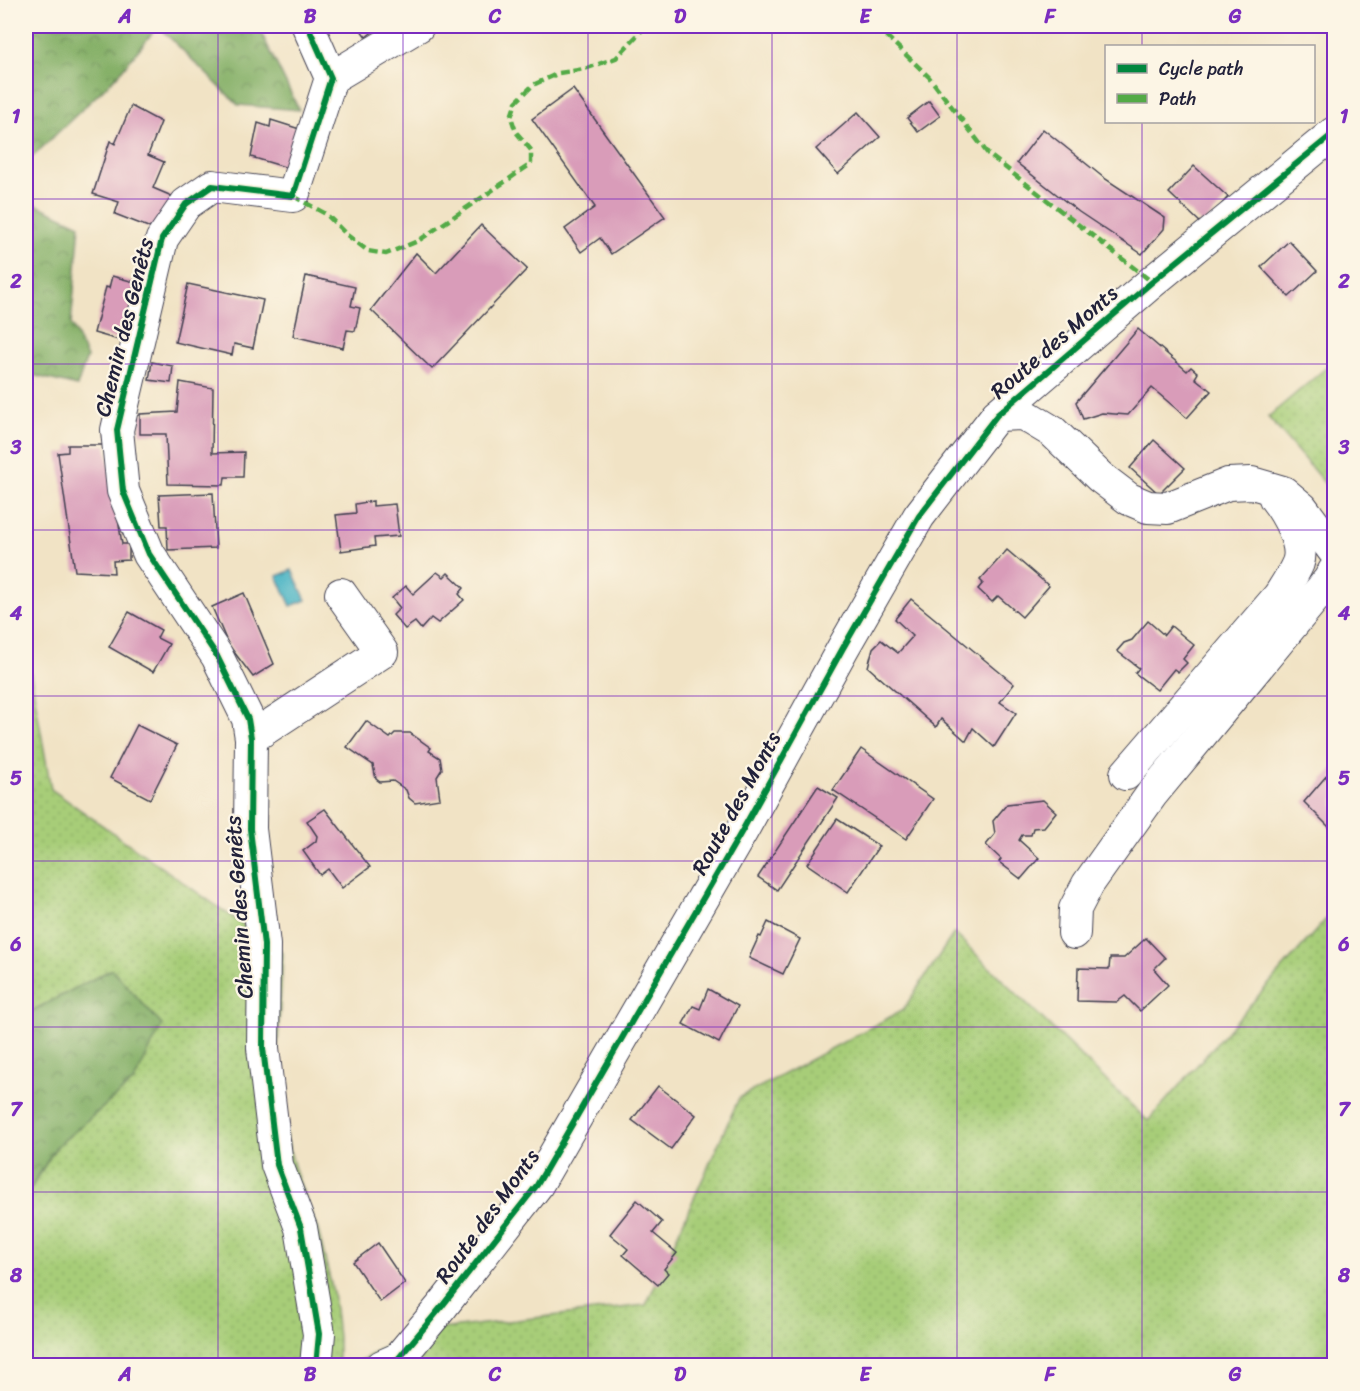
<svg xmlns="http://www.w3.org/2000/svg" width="1360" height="1391" font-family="Sriracha,sans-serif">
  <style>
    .grass { fill: url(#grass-dots); stroke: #64785a; stroke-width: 1.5 }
    .forest { fill: url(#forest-crowns); stroke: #546952; stroke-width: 1.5 }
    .water { fill: url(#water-ripples); stroke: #346a80; stroke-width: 1.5 }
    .building { fill: #d99cb9 }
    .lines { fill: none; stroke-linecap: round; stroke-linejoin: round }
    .minor-casing { stroke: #413f50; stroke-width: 34 }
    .minor { stroke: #fff; stroke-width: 32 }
    .quiet { stroke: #53aa46; stroke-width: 4.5; stroke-dasharray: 9 4.5; stroke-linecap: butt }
    .cycleway-casing { stroke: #fcf5e5; stroke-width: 10 }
    .cycleway { stroke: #00873e; stroke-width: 6 }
    .grid { fill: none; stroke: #7b2cbf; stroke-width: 1.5; stroke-opacity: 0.55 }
    .labels { text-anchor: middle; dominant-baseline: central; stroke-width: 4.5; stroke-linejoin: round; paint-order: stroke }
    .street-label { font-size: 22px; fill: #22223b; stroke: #fcf5e5 }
    .neatline { fill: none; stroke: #7b2cbf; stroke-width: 2 }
    .grid-label { font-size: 20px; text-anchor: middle; font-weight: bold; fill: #7b2cbf }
  </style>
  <defs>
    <pattern id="grass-dots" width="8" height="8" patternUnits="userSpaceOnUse" patternTransform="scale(1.5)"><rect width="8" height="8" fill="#a7cd78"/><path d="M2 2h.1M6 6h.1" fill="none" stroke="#8fb069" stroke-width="1.8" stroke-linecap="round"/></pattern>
    <pattern id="forest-crowns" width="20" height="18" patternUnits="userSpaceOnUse" patternTransform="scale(1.5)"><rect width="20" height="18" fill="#85b068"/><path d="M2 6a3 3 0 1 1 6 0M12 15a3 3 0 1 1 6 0" fill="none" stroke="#6c8f57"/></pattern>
    <pattern id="water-ripples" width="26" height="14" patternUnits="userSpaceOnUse" patternTransform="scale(1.5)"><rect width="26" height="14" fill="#47b3c4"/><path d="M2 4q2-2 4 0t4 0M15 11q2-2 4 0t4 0" fill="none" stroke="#3b91a0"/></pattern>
  </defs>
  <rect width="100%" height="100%" fill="#fcf5e5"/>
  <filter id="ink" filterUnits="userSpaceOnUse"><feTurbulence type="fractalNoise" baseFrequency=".0167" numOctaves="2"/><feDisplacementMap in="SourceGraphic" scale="12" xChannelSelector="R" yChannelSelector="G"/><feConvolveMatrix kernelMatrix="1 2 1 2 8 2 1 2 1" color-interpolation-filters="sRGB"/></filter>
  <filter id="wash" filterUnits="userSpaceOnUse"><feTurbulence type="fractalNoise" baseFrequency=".008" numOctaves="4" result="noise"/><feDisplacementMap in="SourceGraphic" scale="24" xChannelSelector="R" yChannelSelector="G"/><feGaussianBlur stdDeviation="1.35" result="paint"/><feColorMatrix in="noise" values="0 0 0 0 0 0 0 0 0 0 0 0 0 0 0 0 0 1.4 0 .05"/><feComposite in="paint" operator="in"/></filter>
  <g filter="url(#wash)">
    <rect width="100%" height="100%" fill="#f1e3c5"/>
    <g class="grass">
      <path d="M 1334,361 L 1334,494 L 1268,417 Z"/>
      <path d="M 26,647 L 51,789 L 283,953 L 275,1097 L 296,1173 L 318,1230 L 333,1292 L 338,1337 L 338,1365 L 26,1365 L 26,1196 L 56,1147 L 134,1081 L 112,970 L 26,1014 Z"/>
      <path d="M 1334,910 L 1334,1365 L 352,1366 L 406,1333 L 646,1305 L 739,1098 L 903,1010 L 954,933 L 1148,1121 Z"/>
    </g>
    <g class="forest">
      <path d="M 26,26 L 258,26 L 299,110 L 238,105 L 158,26 L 118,75 L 26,163 Z"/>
      <path d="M 26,200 L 80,225 L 71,324 L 87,357 L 77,386 L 28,374 L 26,337 Z"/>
      <path d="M 112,969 L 162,1025 L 134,1081 L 56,1147 L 26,1196 L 26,1014 Z"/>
    </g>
    <path class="water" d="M 292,570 L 306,600 L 291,606 L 277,576 Z"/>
    <g id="blocks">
      <g class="building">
        <path d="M 358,26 L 380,26 L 366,37 Z"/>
        <path d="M 573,89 L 665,217 L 611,254 L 600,238 L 581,252 L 565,229 L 595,207 L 532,119 Z"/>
        <path d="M 929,101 L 940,116 L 918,132 L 907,118 Z"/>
        <path d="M 131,106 L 161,122 L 148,155 L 164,162 L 153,188 L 174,197 L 161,232 L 115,214 L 119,202 L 93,194 L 110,141 L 115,144 Z"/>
        <path d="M 858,112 L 880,137 L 838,174 L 816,149 Z"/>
        <path d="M 271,120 L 306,131 L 295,170 L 251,157 L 258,123 L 270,127 Z"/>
        <path d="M 1043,129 L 1104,178 L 1165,218 L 1164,229 L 1142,254 L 1079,212 L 1017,163 Z"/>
        <path d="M 1194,166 L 1228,197 L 1203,225 L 1169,193 Z"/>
        <path d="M 481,225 L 527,269 L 432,369 L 371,310 L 416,253 L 436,273 Z"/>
        <path d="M 1289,241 L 1317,271 L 1289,297 L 1261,267 Z"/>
        <path d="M 112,276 L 138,283 L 122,341 L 94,333 L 106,287 L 109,288 Z"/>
        <path d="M 306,276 L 355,287 L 351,306 L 360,308 L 355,331 L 347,330 L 343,348 L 293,336 Z"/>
        <path d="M 188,284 L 263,300 L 253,348 L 234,344 L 232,355 L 175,342 Z"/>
        <path d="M 1138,329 L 1187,371 L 1191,367 L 1198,373 L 1195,378 L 1211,391 L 1187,418 L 1152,388 L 1128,415 L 1102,413 L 1083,419 L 1076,402 Z"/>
        <path d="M 152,362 L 173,366 L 171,383 L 149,380 Z"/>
        <path d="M 180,382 L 213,388 L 212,453 L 244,452 L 243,477 L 225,477 L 224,485 L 168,484 L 166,434 L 140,434 L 140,414 L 177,412 Z"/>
        <path d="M 1154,440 L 1185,468 L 1159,494 L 1130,468 Z"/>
        <path d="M 68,445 L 106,445 L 122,544 L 129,544 L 129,560 L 113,561 L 114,573 L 75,571 L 58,453 L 68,452 Z"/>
        <path d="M 213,493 L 216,548 L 168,550 L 167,526 L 161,526 L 159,495 Z"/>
        <path d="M 373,501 L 373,506 L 395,504 L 399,536 L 374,538 L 375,546 L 341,551 L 336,515 L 356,513 L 355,504 Z"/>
        <path d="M 1007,550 L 1049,586 L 1022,617 L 998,596 L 992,602 L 978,589 L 983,583 L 980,580 Z"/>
        <path d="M 437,572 L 444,577 L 448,573 L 464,588 L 459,594 L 464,600 L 438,623 L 431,618 L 421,629 L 415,622 L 405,629 L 393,615 L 400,608 L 392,598 L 406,586 L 413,594 Z"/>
        <path d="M 244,593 L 274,664 L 253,677 L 228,644 L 212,607 Z"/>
        <path d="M 911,599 L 1014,684 L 1000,702 L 1016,713 L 994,747 L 973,728 L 966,741 L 941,719 L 936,727 L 868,667 L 873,648 L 881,640 L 898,653 L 913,636 L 895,619 Z"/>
        <path d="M 129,612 L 161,630 L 157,638 L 169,644 L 153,672 L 109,647 Z"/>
        <path d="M 1148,621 L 1164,635 L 1171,626 L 1194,645 L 1183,659 L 1187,663 L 1178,672 L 1174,669 L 1157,690 L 1135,673 L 1139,668 L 1117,651 L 1124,643 L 1132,640 Z"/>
        <path d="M 366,721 L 390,738 L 395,733 L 410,733 L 431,748 L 429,751 L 440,758 L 442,769 L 437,777 L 440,799 L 415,803 L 409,798 L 406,790 L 393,781 L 380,782 L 376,779 L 373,765 L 347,747 Z"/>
        <path d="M 137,725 L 177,745 L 150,799 L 110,778 Z"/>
        <path d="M 861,749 L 933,799 L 906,839 L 833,790 Z"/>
        <path d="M 1334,767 L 1334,832 L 1304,802 Z"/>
        <path d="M 818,786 L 838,798 L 777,890 L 758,877 Z"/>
        <path d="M 1043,800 L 1056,812 L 1044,827 L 1033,828 L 1031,835 L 1022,835 L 1019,840 L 1039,858 L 1021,879 L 999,862 L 1001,859 L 986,845 L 995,834 L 993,821 L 1007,804 Z"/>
        <path d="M 325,809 L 370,867 L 342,888 L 328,869 L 320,875 L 303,851 L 316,841 L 317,836 L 307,821 Z"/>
        <path d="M 837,819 L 879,846 L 848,892 L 807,864 Z"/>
        <path d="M 768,922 L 800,939 L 783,974 L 749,958 L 759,936 L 761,937 Z"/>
        <path d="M 1146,938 L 1165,958 L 1154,969 L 1168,985 L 1140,1011 L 1125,996 L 1117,1002 L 1077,1001 L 1078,968 L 1109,969 L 1110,958 L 1124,958 Z"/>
        <path d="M 708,989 L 738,1006 L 719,1043 L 683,1024 L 693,1006 L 700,1009 Z"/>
        <path d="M 658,1086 L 696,1115 L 671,1149 L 632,1120 Z"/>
        <path d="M 637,1200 L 662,1222 L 653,1233 L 677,1253 L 664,1269 L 668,1273 L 658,1285 L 623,1255 L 628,1249 L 610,1234 Z"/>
        <path d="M 378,1243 L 405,1283 L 380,1302 L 353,1262 Z"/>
      </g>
    </g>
  </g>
  <g filter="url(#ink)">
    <use href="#blocks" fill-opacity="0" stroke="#413f50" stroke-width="1.5"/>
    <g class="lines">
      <defs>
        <g id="minor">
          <path d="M 308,26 L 331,78 L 293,196 L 212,186 L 186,204 L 162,239 L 117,430 L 123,491 L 149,554 L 217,656 L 248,719 L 251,738 L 250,829 L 264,945 L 263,1048 L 277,1165 L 301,1228 L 319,1334 L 316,1366"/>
          <path d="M 331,78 L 418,26"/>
          <path d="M 997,415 L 1023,414 L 1053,432 L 1100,477 L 1129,499 L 1148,507 L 1168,508 L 1228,484 L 1252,483 L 1283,492 L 1302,508 L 1334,551"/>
          <path d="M 251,738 L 382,652 L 341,594"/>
          <path d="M 1126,774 L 1279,596 C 1286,585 1293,575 1298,563 C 1305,544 1286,512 1275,498"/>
          <path d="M 1074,933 L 1075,909 L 1088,884 L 1152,794 L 1329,580 L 1334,571"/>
          <path d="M 382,1366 L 398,1359 L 443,1305 L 537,1185 L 742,831 L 843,648 L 919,516 L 997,415 L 1152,282 L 1334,133"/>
        </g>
      </defs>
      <use href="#minor" class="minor-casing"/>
      <use href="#minor" class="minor"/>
      <g class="quiet">
        <path d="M 876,26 L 929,77 L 988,154 L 1152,282"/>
        <path d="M 293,196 L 326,214 L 347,235 L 368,251 L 386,254 L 418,241 L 531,164 L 531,150 L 516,132 L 511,117 L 516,102 L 533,85 L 559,73 L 585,69 L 616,58 L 646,26"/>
      </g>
      <defs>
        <g id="cycleway">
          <path d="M 308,26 L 331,78 L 293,196 L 212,186 L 186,204 L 162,239 L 117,430 L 123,491 L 149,554 L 217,656 L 248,719 L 251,738 L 250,829 L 264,945 L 263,1048 L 277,1165 L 301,1228 L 319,1334 L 316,1366"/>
          <path d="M 382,1366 L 398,1359 L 443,1305 L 537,1185 L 742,831 L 843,648 L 919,516 L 997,415 L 1152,282 L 1334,133"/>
        </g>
      </defs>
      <use href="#cycleway" class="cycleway-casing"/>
      <use href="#cycleway" class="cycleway"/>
    </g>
  </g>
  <path class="grid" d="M 218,26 L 218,1366M 403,26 L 403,1366M 588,26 L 588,1366M 772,26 L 772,1366M 957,26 L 957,1366M 1142,26 L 1142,46M 1142,122 L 1142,1366M 26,199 L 1334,199M 26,364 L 1334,364M 26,530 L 1334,530M 26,696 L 1334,696M 26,861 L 1334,861M 26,1027 L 1334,1027M 26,1192 L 1334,1192"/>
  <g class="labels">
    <g class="street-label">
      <text transform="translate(124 327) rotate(-76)">Chemin des Genêts</text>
      <text transform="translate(1054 342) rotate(-41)">Route des Monts</text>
      <text transform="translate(736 803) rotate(-61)">Route des Monts</text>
      <text transform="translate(239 907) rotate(-94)">Chemin des Genêts</text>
      <text transform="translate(487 1216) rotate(-54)">Route des Monts</text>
    </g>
  </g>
  <rect width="1360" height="1391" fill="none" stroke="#fcf5e5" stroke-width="66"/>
  <rect x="1105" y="45" width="210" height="78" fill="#fcf5e5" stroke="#a5a1a1" stroke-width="1.5"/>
  <rect x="1117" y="64" width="30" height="9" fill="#00873e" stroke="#a5a1a1" stroke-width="1.5"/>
  <text x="1159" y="75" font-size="18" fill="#22223b">Cycle path</text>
  <rect x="1117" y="94" width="30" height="9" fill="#53aa46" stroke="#a5a1a1" stroke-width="1.5"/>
  <text x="1159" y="105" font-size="18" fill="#22223b">Path</text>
  <rect x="33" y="33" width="1294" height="1325" class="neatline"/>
  <g class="grid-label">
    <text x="125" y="23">A</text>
    <text x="310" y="23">B</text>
    <text x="495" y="23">C</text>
    <text x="680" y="23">D</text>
    <text x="865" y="23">E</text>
    <text x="1050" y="23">F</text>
    <text x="1235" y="23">G</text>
    <text x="16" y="123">1</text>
    <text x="1344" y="123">1</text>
    <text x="16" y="288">2</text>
    <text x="1344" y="288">2</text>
    <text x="16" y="454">3</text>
    <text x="1344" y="454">3</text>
    <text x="16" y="620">4</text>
    <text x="1344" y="620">4</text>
    <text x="16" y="785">5</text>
    <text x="1344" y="785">5</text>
    <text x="16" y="951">6</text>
    <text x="1344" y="951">6</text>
    <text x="16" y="1116">7</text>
    <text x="1344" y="1116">7</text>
    <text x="16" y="1282">8</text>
    <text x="1344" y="1282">8</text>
    <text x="125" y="1381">A</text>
    <text x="310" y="1381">B</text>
    <text x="495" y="1381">C</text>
    <text x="680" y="1381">D</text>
    <text x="865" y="1381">E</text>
    <text x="1050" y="1381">F</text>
    <text x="1235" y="1381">G</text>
  </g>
</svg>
